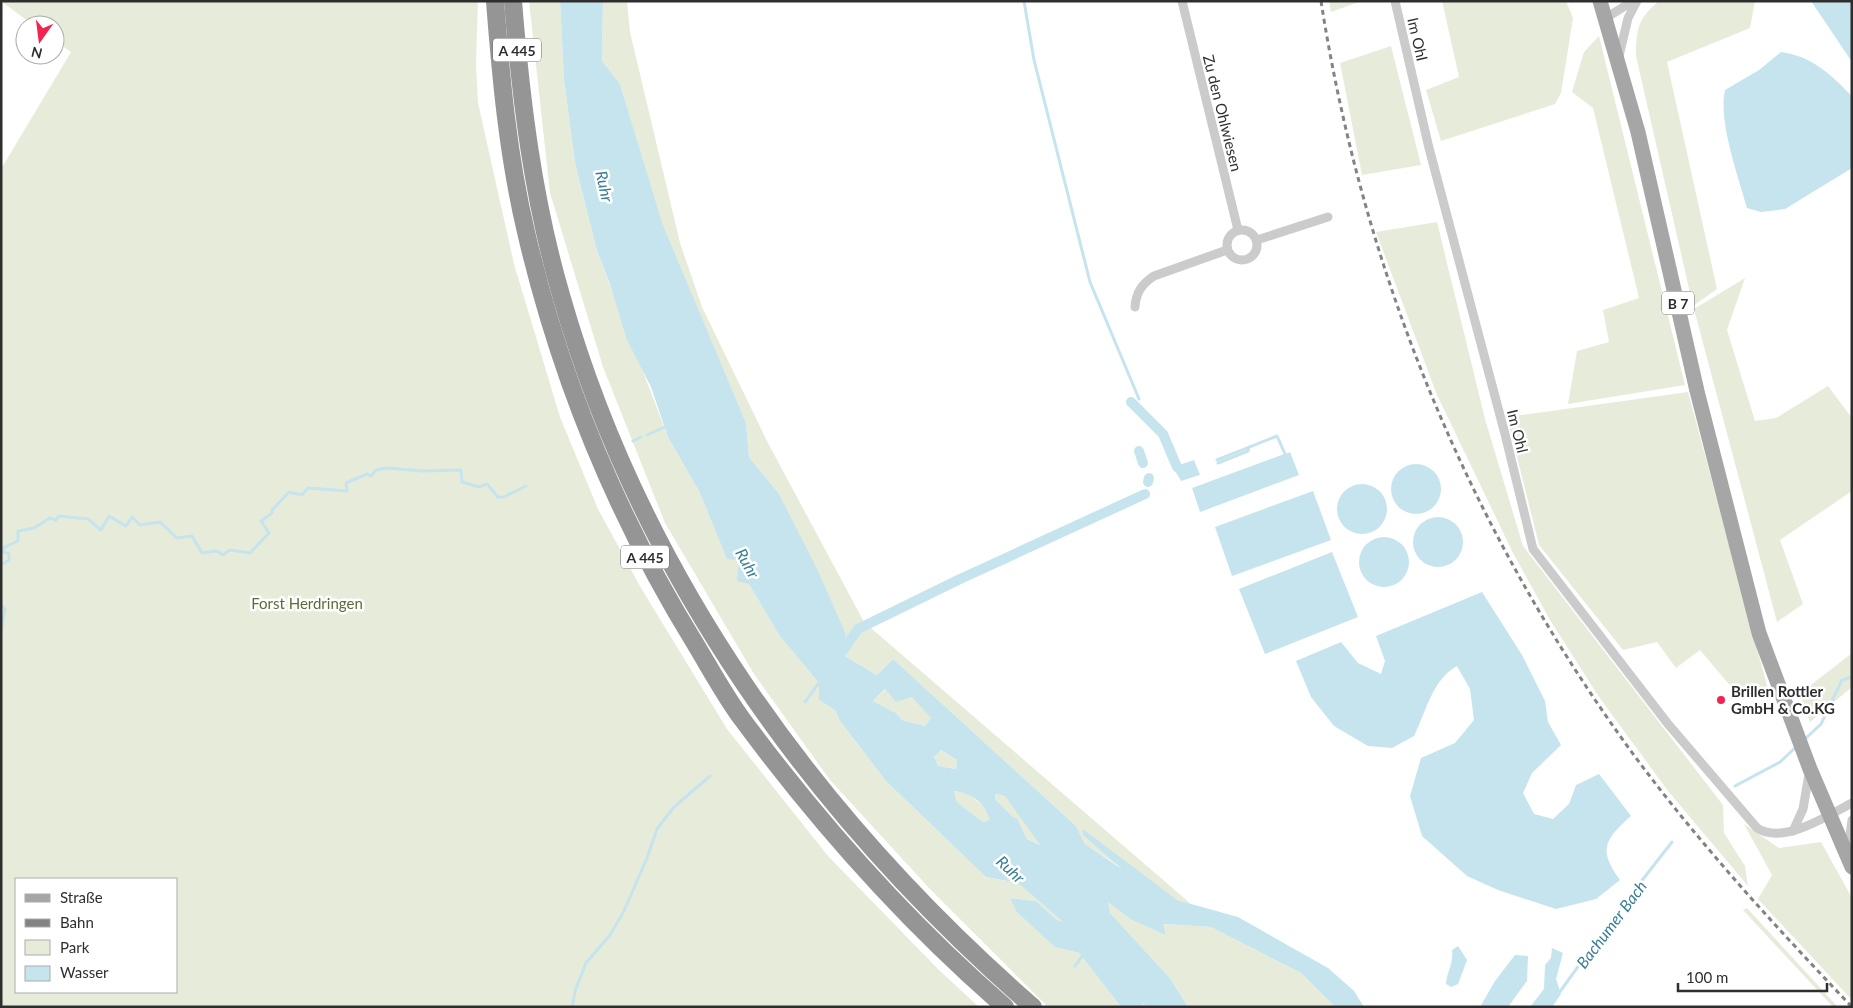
<svg xmlns="http://www.w3.org/2000/svg" width="1853" height="1008" font-family="Lato,sans-serif">
  <style>
    .green { fill: #e7ecda; fill-rule: evenodd }
    .water { fill: #c5e4ee; fill-rule: evenodd }
    .lines { fill: none; stroke-linecap: round; stroke-linejoin: round }
    .stream { stroke: #c5e4ee; stroke-width: 3 }
    .canal { stroke: #c5e4ee; stroke-width: 10 }
    .river { stroke: #c5e4ee; stroke-width: 18 }
    .minor { stroke: #cbcbcb; stroke-width: 9 }
    .primary { stroke: #a6a6a6; stroke-width: 15 }
    .motorway { stroke: #959595; stroke-width: 18 }
    .rail { stroke: #838383; stroke-width: 3; stroke-dasharray: 5 4; stroke-linecap: butt }
    .poi-dot { fill: #f12451; stroke: #fff; stroke-width: 2 }
    .labels { text-anchor: middle; dominant-baseline: central; stroke-width: 5; stroke-linejoin: round; paint-order: stroke }
    .shield { fill: #fff; stroke: #6d6d6d; stroke-width: 1 }
    .shield-label { font-size: 14px; font-weight: bold; fill: #2e2e2e }
    .street-label { font-size: 15px; fill: #2e2e2e; stroke: #fff }
    .park-label { font-size: 15px; fill: #586d38; stroke: #fff }
    .poi-label { font-size: 15px; font-weight: bold; fill: #2e2e2e; stroke: #fff; text-anchor: start }
    .water-label { font-size: 16px; font-style: italic; fill: #377f95; stroke: #fff }
  </style>
  <rect width="100%" height="100%" fill="#fff"/>
  <g class="green">
    <path d="M 478,1 L 476,64 L 478,103 L 514,264 L 560,417 L 598,509 L 641,588 L 727,729 L 828,856 L 938,969 L 979,1007 L 1,1007 L 1,169 L 71,52 L 55,41 L 55,25 L 33,25 L 1,1 ZM 16,879 L 176,879 L 176,992 L 16,992 Z"/>
    <path d="M 529,1 L 560,1 L 564,80 L 575,163 L 597,251 L 668,437 L 700,493 L 727,558 L 739,560 L 749,584 L 779,635 L 819,683 L 819,700 L 835,710 L 840,721 L 886,781 L 986,877 L 1018,883 L 1064,923 L 1057,920 L 1036,901 L 1010,898 L 1055,947 L 1079,953 L 1121,1007 L 1048,1007 L 928,887 L 830,780 L 754,674 L 665,523 L 603,367 L 550,193 Z"/>
    <path d="M 603,1 L 627,1 L 630,32 L 680,243 L 702,307 L 768,443 L 864,622 L 1191,904 L 1177,900 L 1128,872 L 1085,844 L 1076,826 L 893,659 L 877,675 L 843,655 L 846,634 L 779,494 L 749,457 L 746,423 L 661,223 L 620,84 L 602,61 Z"/>
    <path d="M 1329,1 L 1362,1 L 1331,12 Z"/>
    <path d="M 1442,1 L 1566,1 L 1573,18 L 1561,93 L 1555,104 L 1441,141 L 1426,90 L 1459,77 Z"/>
    <path d="M 1659,1 L 1755,1 L 1750,28 L 1667,62 L 1717,289 L 1693,306 L 1636,56 C 1636,30 1638,18 1659,1 Z"/>
    <path d="M 1599,36 L 1685,385 L 1568,404 L 1577,351 L 1609,342 L 1603,310 L 1639,298 L 1593,108 L 1572,92 L 1584,52 Z"/>
    <path d="M 1391,46 L 1421,165 L 1362,175 L 1340,63 Z"/>
    <path d="M 1437,222 L 1485,419 L 1523,546 L 1723,805 L 1724,833 L 1745,866 L 1748,886 L 1668,791 L 1599,697 L 1550,620 L 1513,553 L 1437,395 L 1376,232 Z"/>
    <path d="M 1745,278 L 1727,330 L 1755,421 L 1776,418 L 1828,386 L 1852,418 L 1852,491 L 1780,540 L 1803,604 L 1777,622 L 1694,309 Z"/>
    <path d="M 1688,392 L 1768,689 L 1739,696 L 1700,650 L 1676,668 L 1657,642 L 1623,650 L 1539,545 L 1507,417 Z"/>
    <path d="M 1852,653 L 1852,687 L 1810,722 L 1802,699 L 1811,685 Z"/>
    <path d="M 886,689 L 912,697 L 932,717 L 925,726 L 902,720 L 896,713 L 873,701 Z"/>
    <path d="M 941,750 L 957,760 L 956,769 L 938,766 L 934,757 Z"/>
    <path d="M 954,791 L 966,792 L 988,810 L 989,820 L 983,822 L 957,802 Z"/>
    <path d="M 995,794 L 1005,796 L 1041,845 L 1027,839 L 1017,818 L 1013,817 L 995,799 Z"/>
    <path d="M 1744,824 L 1779,848 L 1821,842 L 1852,898 L 1852,1000 L 1758,899 L 1772,875 Z"/>
    <path d="M 1107,901 L 1130,919 L 1166,934 L 1162,924 L 1211,927 L 1301,973 L 1335,1007 L 1188,1007 L 1170,978 L 1110,913 Z"/>
    <path d="M 1747,908 L 1838,1007 L 1833,1007 L 1743,910 Z"/>
  </g>
  <g class="water">
    <path d="M 560,1 L 603,1 L 602,61 L 620,84 L 662,223 L 746,423 L 749,457 L 779,494 L 818,571 L 846,634 L 843,655 L 877,675 L 893,659 L 1076,826 L 1085,844 L 1122,869 L 1083,835 L 1083,829 L 1177,900 L 1238,917 L 1328,968 L 1354,991 L 1364,1007 L 1335,1007 L 1301,973 L 1211,927 L 1163,924 L 1166,935 L 1130,919 L 1108,902 L 1110,913 L 1170,978 L 1188,1007 L 1146,1007 L 1141,1001 L 1130,1002 L 1133,1007 L 1121,1007 L 1079,953 L 1055,947 L 1017,912 L 1010,898 L 1036,901 L 1057,920 L 1063,922 L 1018,883 L 986,877 L 886,781 L 840,721 L 835,710 L 819,700 L 819,683 L 779,635 L 749,584 L 737,581 L 739,560 L 727,559 L 700,493 L 668,437 L 651,387 L 627,340 L 610,284 L 597,251 L 575,163 L 564,80 ZM 885,689 L 896,702 L 912,697 L 931,718 L 925,726 L 902,720 L 896,713 L 873,701 ZM 941,750 L 957,760 L 956,769 L 938,766 L 934,757 ZM 954,791 C 970,792 987,804 989,820 L 983,822 L 957,802 ZM 995,794 L 1005,796 L 1040,845 L 1027,839 L 1017,818 L 1013,817 L 995,799 Z"/>
    <path d="M 1811,1 L 1852,1 L 1852,61 L 1850,59 Z"/>
    <path d="M 1781,52 C 1812,56 1830,74 1852,96 L 1852,168 L 1785,209 L 1761,212 L 1747,208 C 1738,176 1718,121 1725,90 L 1759,70 Z"/>
    <path d="M 1290,452 L 1299,475 L 1200,512 L 1192,488 Z"/>
    <path d="M 1194,460 L 1200,475 L 1181,481 L 1173,467 Z"/>
    <circle cx="1416" cy="489" r="25"/>
    <circle cx="1362" cy="509" r="25"/>
    <path d="M 1313,491 L 1331,540 L 1232,576 L 1215,527 Z"/>
    <circle cx="1438" cy="542" r="25"/>
    <circle cx="1384" cy="562" r="25"/>
    <path d="M 1332,552 L 1358,617 L 1265,654 L 1239,589 Z"/>
    <path d="M 1482,592 L 1522,655 L 1545,701 L 1548,722 L 1561,745 L 1532,773 L 1523,793 L 1534,814 L 1553,819 L 1569,804 L 1576,785 L 1599,774 L 1631,816 C 1604,840 1598,850 1620,880 L 1596,899 L 1556,909 L 1498,890 L 1467,876 L 1422,836 L 1410,796 L 1421,758 L 1455,743 L 1474,720 L 1470,689 L 1457,666 C 1432,680 1426,712 1414,736 L 1392,748 L 1368,746 L 1334,726 L 1311,697 L 1296,661 L 1341,642 L 1358,663 L 1381,674 L 1385,661 L 1376,636 Z"/>
    <path d="M 1458,946 L 1467,960 L 1458,984 L 1451,987 L 1446,984 C 1447,971 1454,963 1452,950 Z"/>
    <path d="M 1552,948 L 1563,953 L 1556,979 L 1561,994 L 1552,1007 L 1530,1007 L 1544,989 L 1545,965 L 1551,958 Z"/>
    <path d="M 1515,955 L 1528,956 L 1527,981 L 1508,1007 L 1480,1007 L 1495,981 Z"/>
  </g>
  <g class="lines">
    <g class="stream">
      <path d="M 1024,1 L 1034,60 L 1090,282 L 1139,399"/>
      <path d="M 647,435 L 667,426"/>
      <path d="M 633,441 L 641,437"/>
      <path d="M 1217,460 L 1277,436 L 1285,454"/>
      <path d="M 1218,463 L 1248,451 L 1249,447"/>
      <path d="M 1,565 L 9,560 L 9,554 L 4,552 L 3,548 L 18,541 L 18,531 L 34,528 L 50,518 L 56,520 L 59,516 L 88,519 L 101,530 L 109,516 L 126,526 L 132,517 L 140,525 L 160,522 L 177,538 L 192,536 L 202,553 L 217,551 L 223,555 L 230,550 L 250,553 L 269,533 L 261,521 L 272,513 L 272,510 L 289,492 L 302,495 L 308,488 L 347,491 L 346,483 L 367,474 L 371,476 L 376,470 L 387,468 L 423,471 L 461,470 L 462,482 L 479,487 L 487,484 L 498,497 L 504,497 L 526,486"/>
      <path d="M 1,605 L 5,609 L 1,631"/>
      <path d="M 805,702 L 821,680"/>
      <path d="M 1804,740 L 1821,724 L 1842,680 L 1852,677"/>
      <path d="M 1735,786 L 1780,762 L 1796,747"/>
      <path d="M 1075,966 L 1083,955"/>
      <path d="M 1559,993 L 1618,911 L 1672,842"/>
      <path d="M 572,1007 L 576,988 L 586,963 L 610,935 L 623,913 L 647,858 L 657,829 L 674,807 L 710,776"/>
    </g>
    <g class="canal">
      <path d="M 1131,402 L 1163,434 L 1177,467"/>
      <path d="M 1139,451 L 1143,463"/>
      <path d="M 1148,482 L 1149,478"/>
      <path d="M 840,655 L 858,629 L 958,580 L 1145,494"/>
    </g>
    <path class="river" d="M 1118,982 L 1135,1007"/>
    <g class="minor">
      <path d="M 1182,1 L 1238,230"/>
      <path d="M 1395,1 L 1429,148 L 1505,434 L 1533,549 L 1668,724 L 1757,828 C 1783,845 1827,816 1852,803"/>
      <path d="M 1606,18 L 1633,1"/>
      <path d="M 1619,56 L 1628,18 L 1637,1"/>
      <circle cx="1242" cy="245" r="15"/>
      <path d="M 1257,240 L 1328,217"/>
      <path d="M 1135,307 C 1136,292 1142,284 1154,276 L 1227,250"/>
      <path d="M 1793,831 L 1803,809 L 1809,774"/>
      <path d="M 1848,849 L 1852,820"/>
    </g>
    <path class="primary" d="M 1600,1 L 1638,132 L 1697,391 L 1759,633 L 1810,769 L 1852,867"/>
    <g class="motorway">
      <path d="M 495,1 C 501,79 508,156 526,232 C 560,378 617,517 696,645 C 711,670 725,696 742,719 C 819,823 907,922 1005,1007"/>
      <path d="M 513,1 C 521,101 533,199 561,295 C 641,576 814,816 1033,1007"/>
    </g>
    <path class="rail" d="M 1321,1 C 1363,271 1468,526 1628,747 C 1695,839 1773,924 1852,1007"/>
  </g>
  <circle class="poi-dot" cx="1721" cy="700" r="5"/>
  <g class="labels">
    <g class="shield">
      <rect x="493" y="38.5" width="48" height="23" rx="4"/>
      <rect x="1662" y="291.5" width="32" height="23" rx="4"/>
      <rect x="621" y="545.5" width="48" height="23" rx="4"/>
    </g>
    <g class="shield-label">
      <text x="517" y="50">A 445</text>
      <text x="1678" y="303">B 7</text>
      <text x="645" y="557">A 445</text>
    </g>
    <g class="street-label">
      <text transform="translate(1418 39) rotate(77)">Im Ohl</text>
      <text transform="translate(1223 113) rotate(76)">Zu den Ohlwiesen</text>
      <text transform="translate(1518 431) rotate(76)">Im Ohl</text>
    </g>
    <g class="park-label">
      <text x="307" y="603">Forst Herdringen</text>
    </g>
    <g class="poi-label">
      <text x="1731" y="691">Brillen Rottler<tspan x="1731" dy="17">GmbH &amp; Co.KG</tspan></text>
    </g>
    <g class="water-label">
      <text transform="translate(605 186) rotate(77)">Ruhr</text>
      <text transform="translate(748 563) rotate(61)">Ruhr</text>
      <text transform="translate(1011 869) rotate(43)">Ruhr</text>
      <text transform="translate(1611 924) rotate(-53)">Bachumer Bach</text>
    </g>
  </g>
  <rect width="1853" height="1008" fill="none" stroke="#2e2e2e" stroke-width="5"/>
  <rect x="15" y="878" width="162" height="115" fill="#ffffff" stroke="#ababab"/>
  <rect x="25" y="894" width="25" height="8" fill="#a6a6a6" stroke="#ababab"/>
  <text x="60" y="903" font-size="15" fill="#2e2e2e">Straße</text>
  <rect x="25" y="919" width="25" height="8" fill="#838383" stroke="#ababab"/>
  <text x="60" y="928" font-size="15" fill="#2e2e2e">Bahn</text>
  <rect x="25" y="940" width="25" height="15" fill="#e7ecda" stroke="#ababab"/>
  <text x="60" y="953" font-size="15" fill="#2e2e2e">Park</text>
  <rect x="25" y="966" width="25" height="15" fill="#c5e4ee" stroke="#ababab"/>
  <text x="60" y="978" font-size="15" fill="#2e2e2e">Wasser</text>
  <g transform="translate(40 40) rotate(194)"><circle r="24" fill="#ffffff" stroke="#ababab"/>
  <path d="M0-4L9 19L0 12L-9 19Z" fill="#f12451"/>
  <text y="-8" font-size="14" font-weight="bold" text-anchor="middle" fill="#2e2e2e">N</text>
  </g>
  <path d="M1678 983v8h149v-8" fill="none" stroke="#2e2e2e" stroke-width="2.5"/>
  <text x="1686" y="983" font-size="15" fill="#2e2e2e" stroke="#ffffff" stroke-width="4" paint-order="stroke">100 m</text>
</svg>
